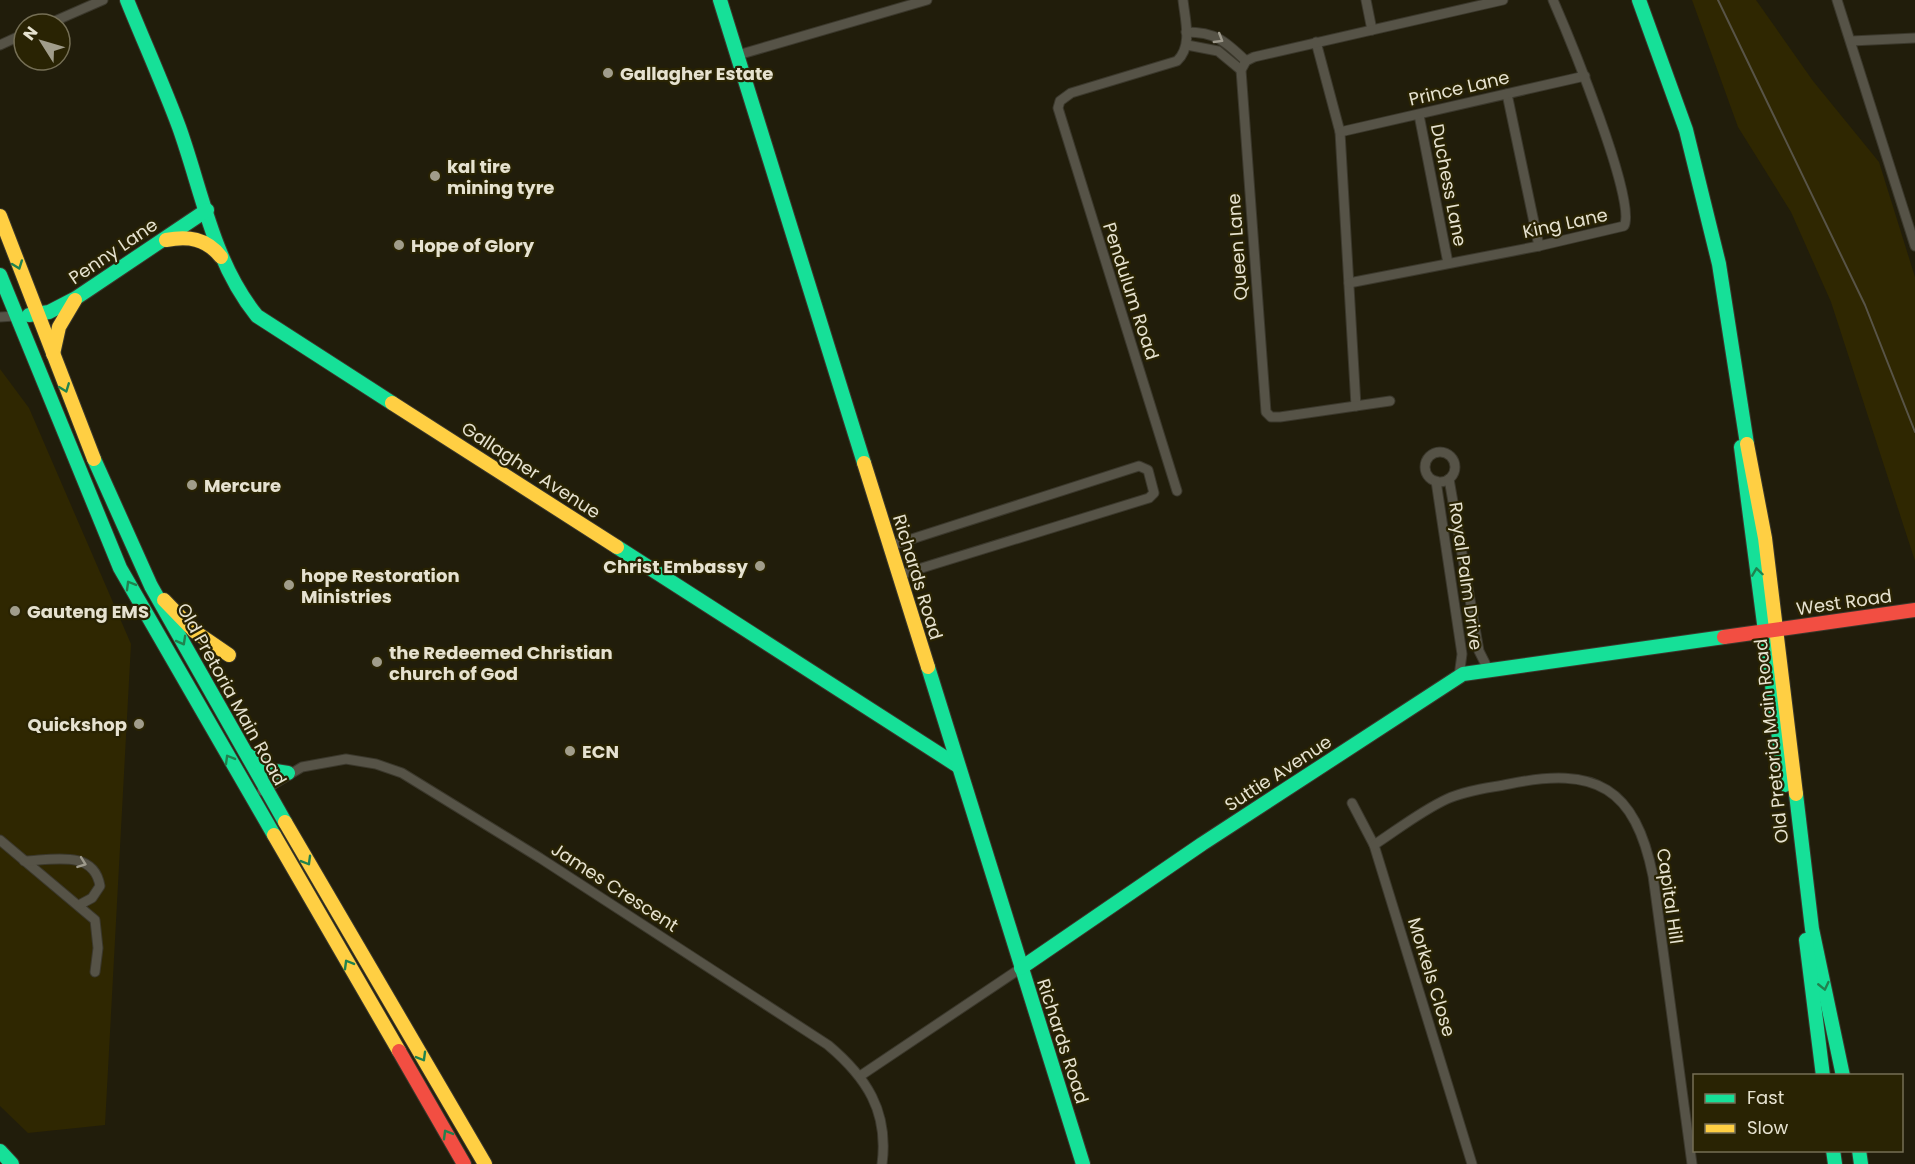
<svg xmlns="http://www.w3.org/2000/svg" width="1915" height="1164" font-family="Poppins,sans-serif">
  <style>
    .built { fill: #2f2701 }
    .lines { fill: none; stroke-linecap: round; stroke-linejoin: round }
    .street-casing { stroke: #3b382c; stroke-width: 11 }
    .fast-casing { stroke: #3b382c; stroke-width: 16 }
    .slow-casing { stroke: #3b382c; stroke-width: 16 }
    .jam-casing { stroke: #3b382c; stroke-width: 16 }
    .street { stroke: #565347; stroke-width: 9 }
    .fast { stroke: #16e098; stroke-width: 14 }
    .slow { stroke: #ffcf43; stroke-width: 14 }
    .jam { stroke: #f24e42; stroke-width: 14 }
    .rail { stroke: #585447; stroke-width: 2 }
    .oneway { stroke: #9e9a8c }
    .oneway2 { stroke: #20824e }
    .poi-dot { fill: #a19d8b; stroke: #292303; stroke-width: 2 }
    .labels { text-anchor: middle; dominant-baseline: central; stroke-width: 4.5; stroke-linejoin: round; paint-order: stroke }
    .poi-label { font-size: 18px; font-weight: bold; fill: #e6e2d0; stroke: #292303; text-anchor: start }
    .street-label { font-size: 18px; fill: #e6e2d0; stroke: #292303 }
  </style>
  <rect width="100%" height="100%" fill="#211d0b"/>
  <g class="built">
    <path d="M 1692,0 L 1756,0 L 1813,81 L 1879,162 L 1915,277 L 1915,561 L 1831,302 L 1791,212 L 1738,127 Z"/>
    <path d="M 0,369 L 29,408 L 131,644 L 105,1125 L 28,1133 L 0,1106 Z"/>
  </g>
  <g class="lines">
    <defs>
      <g id="street">
        <path d="M 1366,0 L 1372,30"/>
        <path d="M 1837,0 L 1915,246"/>
        <path d="M 48,24 L 103,0"/>
        <path d="M 1186,32 C 1216,32 1225,41 1246,61"/>
        <path d="M 1851,41 L 1915,38"/>
        <path d="M 1316,42 L 1340,132 L 1356,406"/>
        <path d="M 0,45 L 24,34"/>
        <path d="M 1187,45 L 1218,51 L 1241,70"/>
        <path d="M 738,55 L 927,0"/>
        <path d="M 1507,94 L 1539,246"/>
        <path d="M 1419,115 L 1448,263"/>
        <path d="M 1340,132 L 1585,76"/>
        <path d="M 1349,283 L 1539,246 L 1624,226 C 1638,203 1567,32 1553,0"/>
        <path d="M 0,317 L 15,316"/>
        <path d="M 1390,401 L 1280,417 L 1271,417 L 1266,412 L 1241,70 L 1246,61 L 1254,57 L 1503,0"/>
        <circle cx="1440" cy="467" r="15"/>
        <path d="M 1449,479 L 1479,651 L 1488,669"/>
        <path d="M 1436,481 L 1462,654 L 1459,676"/>
        <path d="M 1177,491 L 1058,108 L 1060,101 L 1071,93 L 1177,61 C 1193,46 1185,20 1183,0"/>
        <path d="M 890,546 L 1139,466 L 1148,470 L 1154,493 L 1149,498 L 899,575"/>
        <path d="M 262,791 L 302,767 L 346,759 L 376,764 L 402,773 L 540,858 L 828,1045 C 866,1077 889,1111 882,1164"/>
        <path d="M 1352,803 L 1374,845 L 1472,1164"/>
        <path d="M 0,840 L 95,920 L 98,948 L 95,972"/>
        <path d="M 1374,845 C 1397,830 1421,811 1447,799 C 1466,790 1489,788 1509,784 C 1596,766 1635,787 1653,876 L 1692,1164"/>
        <path d="M 24,861 C 52,860 94,849 100,886 L 92,898 L 79,905"/>
        <path d="M 860,1076 L 1021,968"/>
      </g>
      <g id="fast">
        <path d="M 127,0 C 144,42 163,84 179,127 C 202,191 213,262 257,316 L 392,403"/>
        <path d="M 720,0 L 864,463"/>
        <path d="M 1639,0 L 1686,130 L 1719,264 L 1747,444"/>
        <path d="M 0,275 L 120,568 L 274,835"/>
        <path d="M 29,315 L 49,312 L 76,298 L 207,210"/>
        <path d="M 1741,447 L 1785,785"/>
        <path d="M 94,459 L 151,586 L 285,822"/>
        <path d="M 617,547 L 958,766"/>
        <path d="M 928,667 L 1083,1164"/>
        <path d="M 250,756 L 269,770 L 288,773"/>
        <path d="M 1796,794 L 1812,929 L 1843,1076"/>
        <path d="M 1806,940 L 1823,1076"/>
        <path d="M 1021,968 L 1202,844 L 1463,674 L 1724,637"/>
        <path d="M 1833,1150 L 1835,1164"/>
        <path d="M 1859,1150 L 1861,1164"/>
        <path d="M 0,1151 L 12,1164"/>
      </g>
      <g id="slow">
        <path d="M 0,216 L 94,459"/>
        <path d="M 166,240 C 188,236 206,238 221,257"/>
        <path d="M 53,354 L 59,327 L 75,300"/>
        <path d="M 392,403 L 617,547"/>
        <path d="M 1747,444 L 1765,538 L 1796,794"/>
        <path d="M 864,463 L 928,667"/>
        <path d="M 164,600 L 194,631 L 229,655"/>
        <path d="M 285,822 L 485,1164"/>
        <path d="M 274,835 L 399,1051"/>
      </g>
      <g id="jam">
        <path d="M 1724,637 L 1915,610"/>
        <path d="M 399,1051 L 464,1164"/>
      </g>
    </defs>
    <use href="#street" class="street-casing"/>
    <use href="#fast" class="fast-casing"/>
    <use href="#slow" class="slow-casing"/>
    <use href="#jam" class="jam-casing"/>
    <use href="#street" class="street"/>
    <use href="#fast" class="fast"/>
    <use href="#slow" class="slow"/>
    <use href="#jam" class="jam"/>
    <path class="rail" d="M 1718,0 L 1865,305 L 1915,432"/>
  </g>
  <defs><path id="oneway-chevron" d="M-2-3.5L2.5 0L-2 3.5" fill="none" stroke-width="1.6" stroke-linecap="round" stroke-linejoin="round" transform="scale(1.5)"/></defs>
  <g class="oneway">
    <use href="#oneway-chevron" transform="translate(1219 39) rotate(31)"/>
    <use href="#oneway-chevron" transform="translate(82 863) rotate(20)"/>
  </g>
  <g class="oneway2">
    <use href="#oneway-chevron" transform="translate(18 265) rotate(70)"/>
    <use href="#oneway-chevron" transform="translate(65 388) rotate(69)"/>
    <use href="#oneway-chevron" transform="translate(1757 572) rotate(-98)"/>
    <use href="#oneway-chevron" transform="translate(130 585) rotate(-120)"/>
    <use href="#oneway-chevron" transform="translate(182 641) rotate(61)"/>
    <use href="#oneway-chevron" transform="translate(229 759) rotate(-120)"/>
    <use href="#oneway-chevron" transform="translate(307 861) rotate(60)"/>
    <use href="#oneway-chevron" transform="translate(348 964) rotate(-120)"/>
    <use href="#oneway-chevron" transform="translate(1824 986) rotate(77)"/>
    <use href="#oneway-chevron" transform="translate(422 1057) rotate(60)"/>
    <use href="#oneway-chevron" transform="translate(447 1134) rotate(-120)"/>
  </g>
  <g class="poi-dot">
    <circle cx="608" cy="73" r="6"/>
    <circle cx="435" cy="176" r="6"/>
    <circle cx="399" cy="245" r="6"/>
    <circle cx="192" cy="485" r="6"/>
    <circle cx="760" cy="566" r="6"/>
    <circle cx="289" cy="585" r="6"/>
    <circle cx="15" cy="611" r="6"/>
    <circle cx="377" cy="662" r="6"/>
    <circle cx="139" cy="724" r="6"/>
    <circle cx="570" cy="751" r="6"/>
  </g>
  <g class="labels">
    <g class="poi-label">
      <text x="620" y="73">Gallagher Estate</text>
      <text x="447" y="166">kal tire<tspan x="447" dy="21">mining tyre</tspan></text>
      <text x="411" y="245">Hope of Glory</text>
      <text x="204" y="485">Mercure</text>
      <text x="748" y="566" text-anchor="end">Christ Embassy</text>
      <text x="301" y="575">hope Restoration<tspan x="301" dy="21">Ministries</tspan></text>
      <text x="27" y="611">Gauteng EMS</text>
      <text x="389" y="652">the Redeemed Christian<tspan x="389" dy="21">church of God</tspan></text>
      <text x="127" y="724" text-anchor="end">Quickshop</text>
      <text x="582" y="751">ECN</text>
    </g>
    <g class="street-label">
      <text transform="translate(1459 88) rotate(-13)">Prince Lane</text>
      <text transform="translate(1449 185) rotate(79)">Duchess Lane</text>
      <text transform="translate(1565 223) rotate(-12)">King Lane</text>
      <text transform="translate(1237 247) rotate(-94)">Queen Lane</text>
      <text transform="translate(113 251) rotate(-34)">Penny Lane</text>
      <text transform="translate(1131 291) rotate(72)">Pendulum Road</text>
      <text transform="translate(531 470) rotate(33)">Gallagher Avenue</text>
      <text transform="translate(1466 576) rotate(82)">Royal Palm Drive</text>
      <text transform="translate(918 577) rotate(73)">Richards Road</text>
      <text transform="translate(1844 602) rotate(-8)">West Road</text>
      <text transform="translate(232 694) rotate(61)">Old Pretoria Main Road</text>
      <text transform="translate(1771 741) rotate(-96)">Old Pretoria Main Road</text>
      <text transform="translate(1278 773) rotate(-33)">Suttie Avenue</text>
      <text transform="translate(615 887) rotate(33)">James Crescent</text>
      <text transform="translate(1670 896) rotate(82)">Capital Hill</text>
      <text transform="translate(1432 977) rotate(73)">Morkels Close</text>
      <text transform="translate(1063 1041) rotate(72)">Richards Road</text>
    </g>
  </g>
  <rect x="1693" y="1074" width="210" height="78" fill="#292303" stroke="#756f55" stroke-width="1.5"/>
  <rect x="1705" y="1094" width="30" height="9" fill="#16e098" stroke="#756f55" stroke-width="1.5"/>
  <text x="1747" y="1104" font-size="18" fill="#e6e2d0">Fast</text>
  <rect x="1705" y="1124" width="30" height="9" fill="#ffcf43" stroke="#756f55" stroke-width="1.5"/>
  <text x="1747" y="1134" font-size="18" fill="#e6e2d0">Slow</text>
  <g transform="translate(42 42) rotate(307)"><circle r="28" fill="#292303" stroke="#756f55" stroke-width="1.5"/>
  <path d="M0-4.5L10 22L0 15L-10 22Z" fill="#a19d8b"/>
  <text y="-9" font-size="16" font-weight="bold" text-anchor="middle" fill="#e6e2d0">N</text>
  </g>
</svg>
